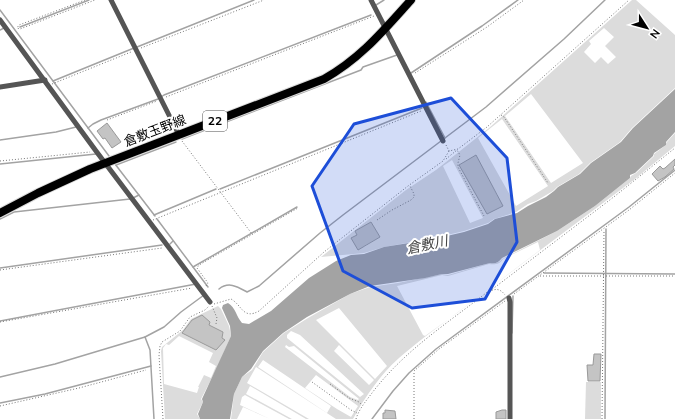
<svg xmlns="http://www.w3.org/2000/svg" width="675" height="419" font-family="'Nunito Sans','Noto Sans JP',sans-serif">
  <style>
    .green { fill: #dcdcdc; fill-rule: evenodd }
    .water { fill: #a3a3a3 }
    .lines { fill: none; stroke-linecap: round; stroke-linejoin: round }
    .stream { stroke: #a3a3a3; stroke-width: 1.5 }
    .building { fill: #c4c4c4; stroke: #999 }
    .primary-casing { stroke: #dbdbdb; stroke-width: 10 }
    .path { stroke: #777; stroke-width: 1; stroke-dasharray: 1 2; stroke-linecap: butt }
    .minor { stroke: #555; stroke-width: 5 }
    .primary { stroke: #000; stroke-width: 8 }
    .marked { fill: #1d4ed8; fill-opacity: 0.2; stroke: #1d4ed8; stroke-width: 3; stroke-linejoin: round }
    .labels { text-anchor: middle; dominant-baseline: central; stroke-width: 4; stroke-linejoin: round; paint-order: stroke }
    .shield { fill: #fff; stroke: #4c4c4c; stroke-width: 1 }
    .shield-label { font-size: 12px; font-weight: bold; fill: #000 }
    .street-label { font-size: 13px; fill: #000; stroke: #fff }
    .water-label { font-size: 14px; font-style: italic; fill: #444; stroke: #fff }
  </style>
  <rect width="100%" height="100%" fill="#fff"/>
  <g class="green">
    <path d="M 632,0 L 636,0 L 675,35 L 675,88 L 632,128 L 620,142 L 590,163 L 579,174 L 557,187 L 553,191 L 536,201 L 528,204 L 516,212 L 494,219 L 488,223 L 464,231 L 434,238 L 384,247 L 364,253 L 321,257 L 406,190 L 436,170 L 489,128 ZM 604,28 L 614,37 L 605,46 L 616,57 L 608,64 L 601,57 L 595,63 L 584,52 L 591,44 L 589,41 ZM 531,94 L 583,163 L 551,183 L 505,116 ZM 502,119 L 548,186 L 516,206 L 478,138 ZM 476,156 L 498,196 L 482,205 L 460,165 ZM 452,160 L 483,218 L 470,223 L 443,166 ZM 371,222 L 380,237 L 364,247 L 355,231 Z"/>
    <path d="M 675,133 L 675,146 L 635,179 L 426,336 C 417,343 408,350 399,358 C 380,375 365,397 353,419 L 336,419 L 256,367 L 247,383 L 309,419 L 306,419 L 250,386 L 246,394 L 292,419 L 289,419 L 245,395 L 242,397 L 240,405 L 270,419 L 243,407 L 237,419 L 231,419 L 234,394 L 242,377 L 252,370 L 263,352 L 284,333 L 308,318 L 350,294 L 370,287 L 398,283 L 442,274 L 448,275 L 490,263 C 495,264 499,263 502,259 L 557,231 L 595,206 L 630,178 L 631,176 L 636,173 L 654,156 L 654,154 L 666,145 L 666,143 ZM 538,242 L 540,250 L 457,313 L 425,336 L 423,335 L 397,286 L 442,275 L 448,276 L 489,264 C 495,265 500,264 503,259 ZM 339,308 L 387,366 L 375,379 L 316,320 ZM 291,331 L 300,335 L 364,394 L 360,397 L 287,338 L 287,335 ZM 286,345 L 289,347 L 294,346 L 359,399 L 358,400 L 350,397 L 285,347 ZM 339,345 L 374,380 L 369,385 L 334,351 ZM 263,360 L 331,406 L 327,413 L 258,367 ZM 316,375 L 358,406 L 351,417 L 337,409 L 305,388 Z"/>
    <path d="M 218,306 L 221,309 L 229,326 L 231,336 L 217,368 L 201,399 L 203,402 L 197,414 L 200,419 L 165,419 L 161,351 L 162,347 L 183,330 L 191,319 ZM 202,315 L 210,322 L 209,325 L 223,332 L 222,343 L 216,350 L 183,333 L 192,320 ZM 179,336 L 213,353 L 209,362 L 216,366 L 211,378 L 204,375 L 198,387 L 199,387 L 197,393 L 164,384 L 163,348 L 166,344 L 169,345 Z"/>
    <path d="M 586,382 L 601,382 L 601,419 L 585,419 Z"/>
  </g>
  <path class="water" d="M 675,89 L 675,132 L 666,142 L 666,145 L 654,153 L 653,156 L 635,173 L 630,175 L 630,178 L 595,206 L 557,231 L 502,258 C 498,263 495,264 490,263 L 448,274 L 442,274 L 425,278 L 370,286 L 350,294 L 307,317 L 283,333 L 263,351 L 251,369 L 242,377 L 234,394 L 230,419 L 200,419 L 198,414 L 203,402 L 202,399 L 231,336 L 230,326 L 222,308 L 223,305 L 228,303 C 236,308 236,316 242,323 L 249,324 L 271,311 L 309,278 L 336,261 L 351,255 L 364,254 L 384,247 L 434,239 L 464,232 L 488,224 L 495,219 L 517,213 L 528,206 L 546,197 L 554,191 L 558,187 L 580,174 L 591,163 L 621,142 L 633,128 Z"/>
  <g class="lines">
    <g class="stream">
      <path d="M 376,5 L 384,0"/>
      <path d="M 0,10 L 109,156"/>
      <path d="M 20,27 L 89,0"/>
      <path d="M 0,30 L 4,28"/>
      <path d="M 137,47 L 254,0"/>
      <path d="M 411,73 L 482,26 L 518,0"/>
      <path d="M 53,81 L 134,48"/>
      <path d="M 426,102 L 445,138"/>
      <path d="M 88,128 L 93,124 L 101,120 L 158,99 L 164,95 L 371,15"/>
      <path d="M 182,139 L 361,70 L 363,67 L 397,55"/>
      <path d="M 0,140 L 56,132 L 76,127"/>
      <path d="M 0,164 L 96,154"/>
      <path d="M 115,164 L 155,216"/>
      <path d="M 116,165 L 176,142"/>
      <path d="M 220,189 L 422,108"/>
      <path d="M 133,198 L 139,195"/>
      <path d="M 154,215 L 216,189"/>
      <path d="M 0,219 L 14,212 L 130,199"/>
      <path d="M 157,219 L 208,287"/>
      <path d="M 170,244 L 173,241"/>
      <path d="M 193,267 L 297,207"/>
      <path d="M 0,268 L 162,245"/>
      <path d="M 544,273 L 675,274"/>
      <path d="M 219,289 C 229,281 238,287 247,292 L 259,286 L 320,233 L 343,215 L 486,107 L 564,39 L 605,0"/>
      <path d="M 0,321 L 196,284"/>
      <path d="M 512,333 L 513,296"/>
      <path d="M 0,377 L 55,364 L 145,337"/>
      <path d="M 0,403 L 45,394 L 151,366"/>
      <path d="M 154,419 L 150,350 L 145,337 L 164,327 L 181,312 L 204,295"/>
      <path d="M 372,419 L 393,391 L 409,373 L 436,349 L 629,207 L 675,170"/>
      <path d="M 605,419 L 606,229"/>
    </g>
  </g>
  <g class="building">
    <path d="M 107,123 L 121,142 L 112,148 L 105,138 L 103,139 L 97,131 Z"/>
    <path d="M 476,155 L 503,206 L 487,214 L 459,165 Z"/>
    <path d="M 675,159 L 675,165 L 673,167 L 674,169 L 665,177 L 658,181 L 652,174 L 660,166 L 663,169 L 665,168 Z"/>
    <path d="M 371,222 L 380,237 L 358,250 L 351,238 L 357,235 L 355,231 Z"/>
    <path d="M 202,315 L 210,322 L 209,325 L 223,332 L 222,338 L 225,340 L 216,350 L 182,333 L 192,320 Z"/>
    <path d="M 594,354 L 601,354 L 600,381 L 588,381 L 587,365 L 593,365 Z"/>
    <path d="M 385,410 L 395,411 L 396,419 L 383,419 L 383,413 L 385,413 Z"/>
    <path d="M 502,410 L 506,410 L 506,419 L 496,419 L 496,412 Z"/>
  </g>
  <g class="lines">
    <defs>
      <path id="primary" d="M 0,213 L 38,193 L 90,169 L 324,79 C 361,58 383,31 411,0"/>
    </defs>
    <use href="#primary" class="primary-casing"/>
    <g class="path">
      <path d="M 85,0 L 19,25 L 17,28 L 20,29 L 95,0"/>
      <path d="M 141,48 L 264,0"/>
      <path d="M 415,73 L 487,27 L 524,0"/>
      <path d="M 52,84 L 131,52"/>
      <path d="M 166,97 L 374,16"/>
      <path d="M 501,115 L 504,117 L 548,183"/>
      <path d="M 107,120 L 157,101"/>
      <path d="M 182,141 L 252,234"/>
      <path d="M 446,145 L 449,151 L 458,149 L 487,127 L 629,0"/>
      <path d="M 446,159 L 457,150 L 460,155 L 458,163 L 458,167 L 484,216"/>
      <path d="M 0,161 L 90,152"/>
      <path d="M 153,220 L 421,111"/>
      <path d="M 377,220 L 392,210 L 411,200 L 414,197 L 414,194 L 410,186"/>
      <path d="M 0,270 L 162,248"/>
      <path d="M 540,276 L 675,276"/>
      <path d="M 206,286 L 208,283 L 197,268 L 199,265 L 298,208"/>
      <path d="M 490,291 L 615,196 L 675,148"/>
      <path d="M 514,294 L 629,210 L 675,173"/>
      <path d="M 214,304 L 231,299 C 242,305 243,320 259,311 L 324,252 L 408,186 L 443,161 L 449,151"/>
      <path d="M 212,306 L 217,318 L 216,324"/>
      <path d="M 0,322 L 192,288"/>
      <path d="M 312,382 L 351,410 L 357,413"/>
      <path d="M 330,384 L 349,398 L 359,402 L 362,405"/>
      <path d="M 0,406 L 79,388 L 146,370"/>
      <path d="M 163,419 L 159,355 L 160,346 L 162,342 L 180,331 L 190,317 L 205,310 L 209,306"/>
      <path d="M 356,419 C 359,409 366,401 372,393 C 404,351 445,325 486,293 C 494,289 499,287 505,295"/>
      <path d="M 414,419 L 414,371 L 439,349 L 505,301"/>
      <path d="M 602,419 L 604,230"/>
    </g>
    <g class="minor">
      <path d="M 111,0 L 179,135"/>
      <path d="M 371,0 L 443,141"/>
      <path d="M 0,20 L 96,151 L 210,302"/>
      <path d="M 0,87 L 45,80"/>
      <path d="M 509,298 L 510,302 L 510,419"/>
    </g>
    <use href="#primary" class="primary"/>
  </g>
  <path class="marked" d="M 451,98 L 507,158 L 517,242 L 485,299 L 412,308 L 343,271 L 312,186 L 354,124 Z"/>
  <g class="labels">
    <rect class="shield" x="203" y="111" width="24" height="20" rx="3"/>
    <g class="shield-label">
      <text x="215" y="121">22</text>
    </g>
    <g class="street-label">
      <text transform="translate(155 131) rotate(-21)">倉敷玉野線</text>
    </g>
    <g class="water-label">
      <text transform="translate(427 245) rotate(-12)">倉敷川</text>
    </g>
  </g>
  <g transform="translate(647 28) rotate(126)" stroke="#ffffff" stroke-width="3" paint-order="stroke">
  <path d="M0-3L7 15L0 10L-7 15Z" fill="#000000"/>
  <text y="-6" font-size="11" font-weight="bold" text-anchor="middle" fill="#000000">N</text>
  </g>
</svg>
